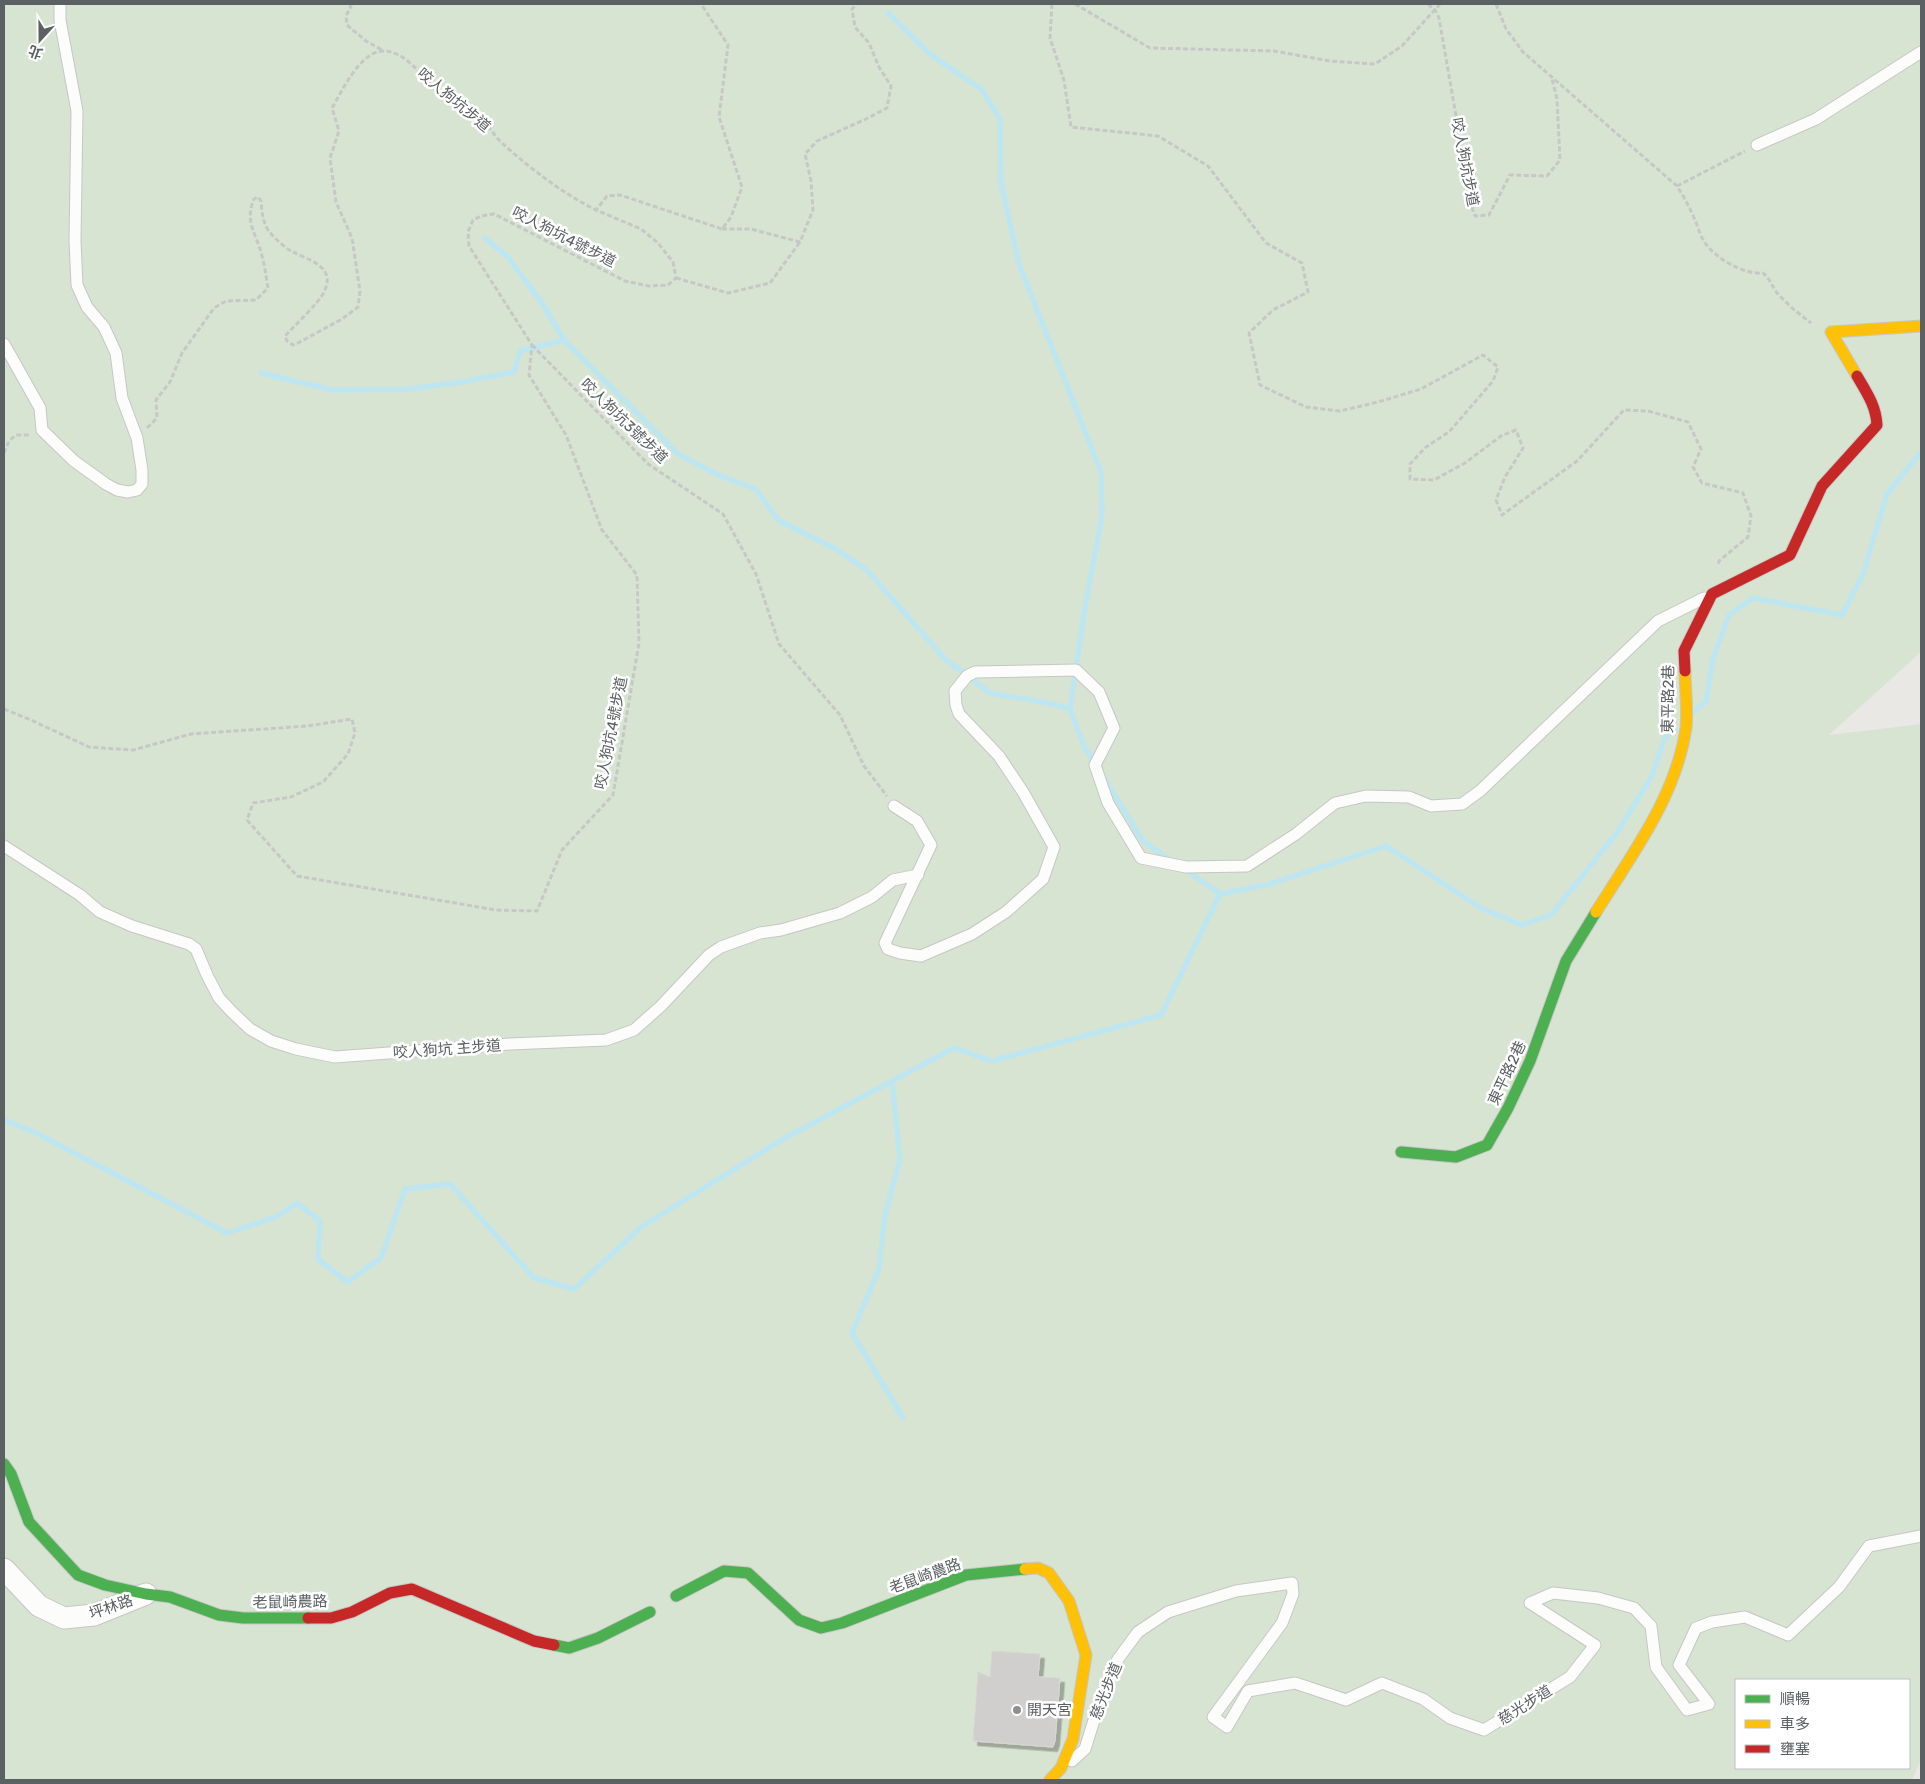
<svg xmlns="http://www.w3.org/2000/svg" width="1925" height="1784" font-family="Rubik,'Noto Sans TC',sans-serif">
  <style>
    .green { fill: #d8e4d2; fill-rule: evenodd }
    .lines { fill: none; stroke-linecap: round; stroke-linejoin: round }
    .stream { stroke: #bee6f0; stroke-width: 5.5 }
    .building { fill: #d1cfce; stroke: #d9d7d4; filter: url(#shadow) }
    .lane-casing { stroke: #c6c6c5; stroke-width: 13 }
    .street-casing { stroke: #c6c6c5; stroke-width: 23 }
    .fast-casing { stroke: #c6c6c6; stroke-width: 13 }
    .slow-casing { stroke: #c6c6c6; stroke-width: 13 }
    .jam-casing { stroke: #c6c6c6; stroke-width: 13 }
    .path { stroke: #c4c9c6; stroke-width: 3; stroke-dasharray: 5 2.5; stroke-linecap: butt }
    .lane { stroke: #fcfcfb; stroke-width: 11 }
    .street { stroke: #fcfcfb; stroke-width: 21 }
    .fast { stroke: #4caf50; stroke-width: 11 }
    .slow { stroke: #ffc107; stroke-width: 11 }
    .jam { stroke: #c62828; stroke-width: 11 }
    .poi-dot { fill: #8d9090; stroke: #fff; stroke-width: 2 }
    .labels { text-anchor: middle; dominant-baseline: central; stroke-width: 5; stroke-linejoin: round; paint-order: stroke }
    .street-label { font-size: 15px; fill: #5b6062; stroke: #fff }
    .poi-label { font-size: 15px; fill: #5b6062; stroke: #fff; text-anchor: start }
  </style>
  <defs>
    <filter id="shadow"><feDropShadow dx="4.5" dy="4.5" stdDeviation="0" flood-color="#0004"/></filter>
  </defs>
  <rect width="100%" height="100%" fill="#eae8e5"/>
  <path class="green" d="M 4,4 L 1921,4 L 1921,652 L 1829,735 L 1921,724 L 1921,1760 L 1912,1780 L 4,1780 ZM 1736,1680 L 1909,1680 L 1909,1768 L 1736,1768 Z"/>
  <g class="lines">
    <g class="stream">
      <path d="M 888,13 L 930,54 L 982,90 L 1000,119 L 1001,183 L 1019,264 L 1101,472 L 1102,516 L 1085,607 L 1070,709"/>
      <path d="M 485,238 L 507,256 L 542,303 L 564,340"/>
      <path d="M 261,373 L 332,390 L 409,389 L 462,382 L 514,372 L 520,351 L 564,340 L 678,454 L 718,475 L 756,489 L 778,520 L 834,548 L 867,570 L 945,659 L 990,693 L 1048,703 L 1070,709 L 1084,746 L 1095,764"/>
      <path d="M 1695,711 L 1706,701 L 1713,659 L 1729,615 L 1753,598 L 1842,615 L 1863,574 L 1887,494 L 1921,452"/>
      <path d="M 1104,778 L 1143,841 L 1173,862"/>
      <path d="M 1183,868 L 1220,894"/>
      <path d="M 892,1081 L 900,1159 L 885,1215 L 879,1269 L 852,1333 L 903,1418"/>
      <path d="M 4,1120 L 36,1133 L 227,1233 L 276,1217 L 297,1203 L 320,1221 L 318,1259 L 347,1282 L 381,1258 L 405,1189 L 450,1184 L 534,1278 L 574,1289 L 641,1227 L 783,1139 L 954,1048 L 992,1061 L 1161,1015 L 1220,894 L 1270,884 L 1386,846 L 1481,908 L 1522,925 L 1551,915 L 1616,834 L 1652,776 L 1664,739 L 1675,729"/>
    </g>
  </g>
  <path class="building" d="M 992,1651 L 1040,1654 L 1038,1677 L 1060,1678 L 1055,1741 L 1053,1747 L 973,1741 L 978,1672 L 990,1677 Z"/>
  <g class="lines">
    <defs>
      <g id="lane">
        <path d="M 1757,145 L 1816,119 L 1921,52"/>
        <path d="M 4,344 L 40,408 L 42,430 L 74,461 L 106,484 L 117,490 L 128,492 L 137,490 L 142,484 L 142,470 L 137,438 L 122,398 L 116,353 L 104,327 L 87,307 L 77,285 L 75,241 L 77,111 L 60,20 L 60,4"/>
        <path d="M 894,806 L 917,821 L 931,845 L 885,943 L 888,949 L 900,953 L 921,956 L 972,934 L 1006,912 L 1043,879 L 1054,847 L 1023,792 L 999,756 L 959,714 L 956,705 L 955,691 L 967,676 L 975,672 L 1076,670 L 1099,692 L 1114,728 L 1095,765 L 1108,803 L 1141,858 L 1186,867 L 1247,866 L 1296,834 L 1335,803 L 1366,796 L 1409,797 L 1431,806 L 1462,804 L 1480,791 L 1658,621 L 1704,598"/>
        <path d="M 4,846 L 80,895 L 100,912 L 132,926 L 189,944 L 196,949 L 207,975 L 219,998 L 232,1012 L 250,1029 L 271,1041 L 296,1049 L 335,1057 L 510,1044 L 606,1040 L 634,1030 L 661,1006 L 709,955 L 721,947 L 760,933 L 781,930 L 840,913 L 872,897 L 893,880 L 918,875"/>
        <path d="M 1072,1761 L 1085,1749 L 1100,1701 L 1118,1659 L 1138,1632 L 1168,1612 L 1236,1591 L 1292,1583 L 1293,1594 L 1282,1623 L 1213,1717 L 1227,1727 L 1248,1691 L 1295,1683 L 1346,1700 L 1382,1683 L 1423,1699 L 1450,1718 L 1484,1730 L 1570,1677 L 1595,1645 L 1530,1603 L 1553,1593 L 1598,1598 L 1634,1608 L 1651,1626 L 1656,1667 L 1687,1710 L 1709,1704 L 1679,1665 L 1696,1628 L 1712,1622 L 1745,1617 L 1788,1635 L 1839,1587 L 1869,1546 L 1921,1536"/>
      </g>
      <path id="street" d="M 4,1569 L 39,1606 L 64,1618 L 94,1615 L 146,1594"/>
      <g id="fast">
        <path d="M 1401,1152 L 1456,1157 L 1487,1145 L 1508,1108 L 1530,1061 L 1566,961 L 1596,912"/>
        <path d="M 4,1464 L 11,1474 L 29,1522 L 78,1575 L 105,1585 L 146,1594 L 170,1597 L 219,1615 L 243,1618 L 308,1618"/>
        <path d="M 676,1596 L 724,1571 L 748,1573 L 799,1620 L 821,1628 L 842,1623 L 966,1575 L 1025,1569"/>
        <path d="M 554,1645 L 569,1648 L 598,1638 L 650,1612"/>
      </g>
      <g id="slow">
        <path d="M 1857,376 L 1831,332 L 1921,326"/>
        <path d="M 1596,912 C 1632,854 1676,797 1686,728 C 1688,710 1685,689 1685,671"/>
        <path d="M 1025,1569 L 1038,1568 L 1049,1573 L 1069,1601 L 1086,1655 L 1073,1739 L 1061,1768 L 1050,1780"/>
      </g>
      <g id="jam">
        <path d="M 1685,671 L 1684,651 L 1712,594 L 1790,555 L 1822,486 L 1877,425 C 1876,406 1867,393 1857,376"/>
        <path d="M 308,1618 L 331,1618 L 352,1612 L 390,1593 L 412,1589 L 534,1641 L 554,1645"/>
      </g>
    </defs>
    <use href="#lane" class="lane-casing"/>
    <use href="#street" class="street-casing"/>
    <use href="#fast" class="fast-casing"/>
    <use href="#slow" class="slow-casing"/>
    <use href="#jam" class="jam-casing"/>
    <g class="path">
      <path d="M 350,4 L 351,6 L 346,16 L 347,25 L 366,41 L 384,51"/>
      <path d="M 1052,4 L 1050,38 L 1064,80 L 1071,127 L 1158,136 L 1208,166 L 1266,243 L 1302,263 L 1308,292 L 1273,310 L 1249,333 L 1260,385 L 1306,407 L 1340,411 L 1378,402 L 1421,389 L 1483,355 L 1498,367 L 1493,381 L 1449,432 L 1426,447 L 1410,464 L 1410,479 L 1434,480 L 1465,463 L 1501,436 L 1516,430 L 1523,448 L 1505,477 L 1496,500 L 1502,515 L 1577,461 L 1624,410 L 1648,411 L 1688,422 L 1701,449 L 1693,467 L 1702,483 L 1743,493 L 1751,516 L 1748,537 L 1719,561 L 1718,566"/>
      <path d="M 1075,4 L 1150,48 L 1274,51 L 1330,61 L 1375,64 L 1402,46 L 1440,4"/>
      <path d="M 1428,4 L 1435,10 L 1439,18 L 1472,208 L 1475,216 L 1489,215 L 1510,175 L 1547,176 L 1560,160 L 1557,99 L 1552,79"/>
      <path d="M 1496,4 L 1506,29 L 1523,52 L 1677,186 C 1684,197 1690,208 1695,220 C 1698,227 1700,235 1704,241 C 1714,258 1744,275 1763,273 C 1770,279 1772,286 1777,293 C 1787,304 1799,314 1811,323"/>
      <path d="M 1677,186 L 1745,151"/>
      <path d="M 722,229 L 751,229 L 800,242 L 813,210 L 811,181 L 805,154 L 817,141 L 866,119 L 887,108 L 891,86 L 879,67 L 869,43 L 855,27 L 852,9 L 857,4"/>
      <path d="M 676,278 L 728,293 L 770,283 L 800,242"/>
      <path d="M 532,345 L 648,464 L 723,514 L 756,574 L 779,644 L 840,715 L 864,766 L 887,796"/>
      <path d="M 147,428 L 157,418 L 156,400 L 170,382 L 182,353 L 214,308 L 226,301 L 256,300 L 268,288 C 266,277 265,266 262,256 C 257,234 244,223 254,199 L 258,197 L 261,201 C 262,211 262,220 268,230 C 274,238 283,246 291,251 C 308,260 337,266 324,292 C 319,303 294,326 285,336 L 287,341 L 293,345 L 298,343 L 342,319 L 358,307 L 360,291 L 352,238 L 336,202 L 330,158 L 339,131 L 332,108 C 342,91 361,50 384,51 C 408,52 422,78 438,92 C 452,103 469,109 483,121 C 491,128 495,137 503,144 C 531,169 562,193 596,210"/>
      <path d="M 4,453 L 9,441 L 16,435 L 30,435"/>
      <path d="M 4,709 L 31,720 L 89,747 L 133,750 L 191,734 L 307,726 L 352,719 L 355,733 L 348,754 L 323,782 L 291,797 L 253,803 L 247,820 L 297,876 L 496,910 L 537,911 L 562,850 L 613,795 L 639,643 L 637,575 L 602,530 L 566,435 L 529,375 L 532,345 L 469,246 L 468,232 L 473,220 L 481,216 L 494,214 L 625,281 L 649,286 L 668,285 L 676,278 L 673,262 L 658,243 L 641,229 L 596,210 L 607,196 L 620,195 L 722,229 L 731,217 L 742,187 L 719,117 L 728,45 L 701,4"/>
    </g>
    <use href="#lane" class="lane"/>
    <use href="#street" class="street"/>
    <use href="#fast" class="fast"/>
    <use href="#slow" class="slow"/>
    <use href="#jam" class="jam"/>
  </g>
  <circle class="poi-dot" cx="1017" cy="1710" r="5"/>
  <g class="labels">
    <g class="street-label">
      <text transform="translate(454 100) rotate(40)">咬人狗坑步道</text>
      <text transform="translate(1465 162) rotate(79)">咬人狗坑步道</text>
      <text transform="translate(564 237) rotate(27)">咬人狗坑4號步道</text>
      <text transform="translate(624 421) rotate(44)">咬人狗坑3號步道</text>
      <text transform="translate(1668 699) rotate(-89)">東平路2巷</text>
      <text transform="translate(611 733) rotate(-79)">咬人狗坑4號步道</text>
      <text transform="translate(447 1049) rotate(-4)">咬人狗坑 主步道</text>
      <text transform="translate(1507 1073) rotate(-65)">東平路2巷</text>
      <text transform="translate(925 1576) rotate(-20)">老鼠崎農路</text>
      <text transform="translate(290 1602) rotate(-1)">老鼠崎農路</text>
      <text transform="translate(111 1607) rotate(-19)">坪林路</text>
      <text transform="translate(1106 1691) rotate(-68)">慈光步道</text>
      <text transform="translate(1525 1705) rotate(-32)">慈光步道</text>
    </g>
    <g class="poi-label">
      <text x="1027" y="1710">開天宮</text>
    </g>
  </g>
  <rect width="1925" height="1784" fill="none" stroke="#5b6062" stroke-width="10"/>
  <rect x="1735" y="1679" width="175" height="90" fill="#ffffff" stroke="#bdbfc0"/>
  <rect x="1745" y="1695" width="25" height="8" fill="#4caf50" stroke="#bdbfc0"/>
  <text x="1780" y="1704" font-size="15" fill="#5b6062">順暢</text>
  <rect x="1745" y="1720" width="25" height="8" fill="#ffc107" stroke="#bdbfc0"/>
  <text x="1780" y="1729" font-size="15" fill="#5b6062">車多</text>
  <rect x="1745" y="1745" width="25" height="8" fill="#c62828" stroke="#bdbfc0"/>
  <text x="1780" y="1754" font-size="15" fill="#5b6062">壅塞</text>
  <g transform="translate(40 40) rotate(201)" stroke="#ffffff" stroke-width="4" paint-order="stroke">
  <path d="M0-4L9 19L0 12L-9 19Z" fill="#5b6062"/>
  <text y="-8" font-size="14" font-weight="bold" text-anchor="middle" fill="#5b6062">北</text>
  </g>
</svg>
